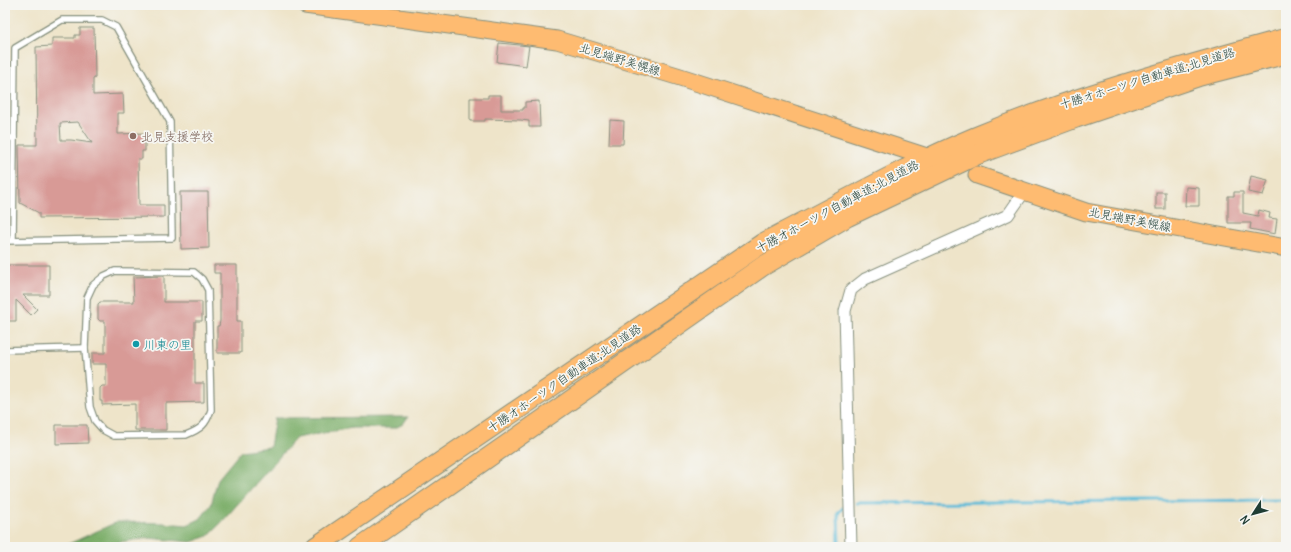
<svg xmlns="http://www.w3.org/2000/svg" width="1291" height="552" font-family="Delius,'Klee One',sans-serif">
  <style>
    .forest { fill: #7aad68; stroke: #4c754e }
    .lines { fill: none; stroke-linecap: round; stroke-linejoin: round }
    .stream { stroke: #59bad8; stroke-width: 3 }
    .building { fill: #d89a96; fill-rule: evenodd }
    .service-casing { stroke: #86907e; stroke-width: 8 }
    .minor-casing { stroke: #86907e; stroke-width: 13 }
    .primary-casing { stroke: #86907e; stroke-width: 19 }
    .motorway-casing { stroke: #86907e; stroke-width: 21 }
    .service { stroke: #fff; stroke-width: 5.5 }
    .minor { stroke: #fff; stroke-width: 11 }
    .primary { stroke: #febb71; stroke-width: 17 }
    .motorway { stroke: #febb71; stroke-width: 19 }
    .education-dot { fill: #8d6e63; stroke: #f6f6f2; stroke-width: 1.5 }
    .culture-dot { fill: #0f9aa8; stroke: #f6f6f2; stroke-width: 1.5 }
    .labels { text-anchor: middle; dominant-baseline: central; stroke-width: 3.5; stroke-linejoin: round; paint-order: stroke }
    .street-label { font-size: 12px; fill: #1f3d34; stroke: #f6f6f2 }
    .education-label { font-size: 12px; fill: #785e54; stroke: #f6f6f2; text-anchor: start }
    .culture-label { font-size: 12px; fill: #0d838f; stroke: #f6f6f2; text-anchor: start }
  </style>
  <rect width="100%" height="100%" fill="#f6f6f2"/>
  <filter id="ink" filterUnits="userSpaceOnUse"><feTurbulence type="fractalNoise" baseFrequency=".025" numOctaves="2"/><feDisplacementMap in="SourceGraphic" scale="8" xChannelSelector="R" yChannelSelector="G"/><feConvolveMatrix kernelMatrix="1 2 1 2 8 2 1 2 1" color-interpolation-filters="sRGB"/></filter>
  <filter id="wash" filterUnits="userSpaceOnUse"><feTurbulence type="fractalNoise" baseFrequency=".012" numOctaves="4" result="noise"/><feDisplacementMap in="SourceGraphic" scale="16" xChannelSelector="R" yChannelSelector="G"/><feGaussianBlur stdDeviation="0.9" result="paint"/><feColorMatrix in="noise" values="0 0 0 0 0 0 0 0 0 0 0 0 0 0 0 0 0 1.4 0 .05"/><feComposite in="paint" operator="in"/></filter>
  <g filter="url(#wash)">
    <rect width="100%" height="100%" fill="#eee4c9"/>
    <path class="forest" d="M 408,417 L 403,424 L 395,428 L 352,428 L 296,438 L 220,524 L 208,536 L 191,542 L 148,538 L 121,542 L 108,547 L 62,547 L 117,522 L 163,523 L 187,525 L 200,519 L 211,505 L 218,479 L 241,451 L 270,447 L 275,418 Z"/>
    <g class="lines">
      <g class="stream">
        <path d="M 857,503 L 1286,500"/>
        <path d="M 839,547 L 838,513 L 843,508"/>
      </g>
    </g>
    <g id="blocks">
      <g class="building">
        <path d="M 80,28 L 94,28 L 95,78 L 93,79 L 93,95 L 123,94 L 124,113 L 118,113 L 118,134 L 145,133 L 145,151 L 142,151 L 142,159 L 138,159 L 139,205 L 164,205 L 164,217 L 39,218 L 39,213 L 20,203 L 19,145 L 37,145 L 36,47 L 52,46 L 52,38 L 75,38 L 75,35 L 80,35 ZM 78,122 L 92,143 L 71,140 L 61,140 L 60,123 Z"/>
        <path d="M 499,43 L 529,46 L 526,66 L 497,62 Z"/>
        <path d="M 488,95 L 501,95 L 501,110 L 523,110 L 523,108 L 525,108 L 525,102 L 539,101 L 540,127 L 529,127 L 529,121 L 521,120 L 485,119 L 485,121 L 470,121 L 470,98 L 488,98 Z"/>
        <path d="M 610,120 L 624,121 L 623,144 L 609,144 Z"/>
        <path d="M 1251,176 L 1268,180 L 1263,195 L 1248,192 Z"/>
        <path d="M 1186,187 L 1199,188 L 1199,206 L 1185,206 Z"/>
        <path d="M 180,192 L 208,192 L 209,248 L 181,249 Z"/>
        <rect x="1156" y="192" width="9" height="17"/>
        <path d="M 1234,192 L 1243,192 L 1243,213 L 1258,216 L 1259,210 L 1270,213 L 1269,218 L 1277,219 L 1275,234 L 1250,229 L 1251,223 L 1228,223 L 1228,196 L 1234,196 Z"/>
        <path d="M 5,265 L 49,265 L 49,295 L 23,295 L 37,309 L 31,315 L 16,300 L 16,321 L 5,321 Z"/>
        <path d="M 214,265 L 237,265 L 237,321 L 241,321 L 241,353 L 217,353 L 217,326 L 219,326 L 220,321 L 220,273 L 214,273 Z"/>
        <path d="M 164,276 L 164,302 L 202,302 L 202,321 L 195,321 L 195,383 L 204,383 L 204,402 L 166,403 L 166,430 L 135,430 L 135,404 L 102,405 L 102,401 L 100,401 L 100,388 L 102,386 L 106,386 L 106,364 L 92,364 L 92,353 L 105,353 L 105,321 L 100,321 L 98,319 L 98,304 L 100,302 L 134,302 L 133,277 Z"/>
        <path d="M 56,425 L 87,425 L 88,443 L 56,444 Z"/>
      </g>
    </g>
  </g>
  <g filter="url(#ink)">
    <use href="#blocks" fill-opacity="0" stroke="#86907e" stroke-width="1"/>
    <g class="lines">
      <defs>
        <g id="service">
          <path d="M 5,138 L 14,138"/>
          <path d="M 5,241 L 172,238 L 170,122 L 116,27 L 102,20 L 62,20 L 15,48 L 13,241"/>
          <path d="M 115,271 L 194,272 L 202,279 L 208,290 L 211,410 C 206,425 201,429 186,435 L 114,436 L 103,430 L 95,421 L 90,407 L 85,348 L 87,298 L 93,285 L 104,276 Z"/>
          <path d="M 5,350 L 85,348"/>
        </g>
        <path id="minor" d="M 851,547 L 845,311 L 851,290 L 865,279 L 1008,215 L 1024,192"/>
        <g id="primary">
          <path d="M 305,5 L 557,40 L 677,76 L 924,156"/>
          <path d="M 977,175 L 1086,212 L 1286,248"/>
        </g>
        <g id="motorway">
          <path d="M 315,547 L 763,243 L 780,234 C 844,201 908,165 975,137 C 1076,95 1181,67 1286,38"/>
          <path d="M 360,547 L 763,266 L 847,217 L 979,154 L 1076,118 L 1200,76 L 1286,54"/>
        </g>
      </defs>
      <use href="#service" class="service-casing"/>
      <use href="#minor" class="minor-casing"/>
      <use href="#primary" class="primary-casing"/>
      <use href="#motorway" class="motorway-casing"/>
      <use href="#service" class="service"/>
      <use href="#minor" class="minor"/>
      <use href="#primary" class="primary"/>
      <use href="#motorway" class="motorway"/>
    </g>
  </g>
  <circle class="education-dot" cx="133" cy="136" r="4"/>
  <circle class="culture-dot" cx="136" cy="344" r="4"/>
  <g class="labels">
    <g class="street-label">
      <text transform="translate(620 59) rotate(17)">北見端野美幌線</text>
      <text transform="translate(1147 78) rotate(-17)">十勝オホーツク自動車道;北見道路</text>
      <text transform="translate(837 206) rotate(-28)">十勝オホーツク自動車道;北見道路</text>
      <text transform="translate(1130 219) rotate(11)">北見端野美幌線</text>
      <text transform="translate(564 378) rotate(-34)">十勝オホーツク自動車道;北見道路</text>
    </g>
    <g class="education-label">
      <text x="141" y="136">北見支援学校</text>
    </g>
    <g class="culture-label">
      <text x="144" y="344">川東の里</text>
    </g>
  </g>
  <rect width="1291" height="552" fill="none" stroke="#f6f6f2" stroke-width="20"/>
  <g transform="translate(1253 514) rotate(234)" stroke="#f6f6f2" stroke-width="3" paint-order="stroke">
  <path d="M0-3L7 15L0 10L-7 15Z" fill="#1f3d34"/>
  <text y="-6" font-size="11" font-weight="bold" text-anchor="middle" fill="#1f3d34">N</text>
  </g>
</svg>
